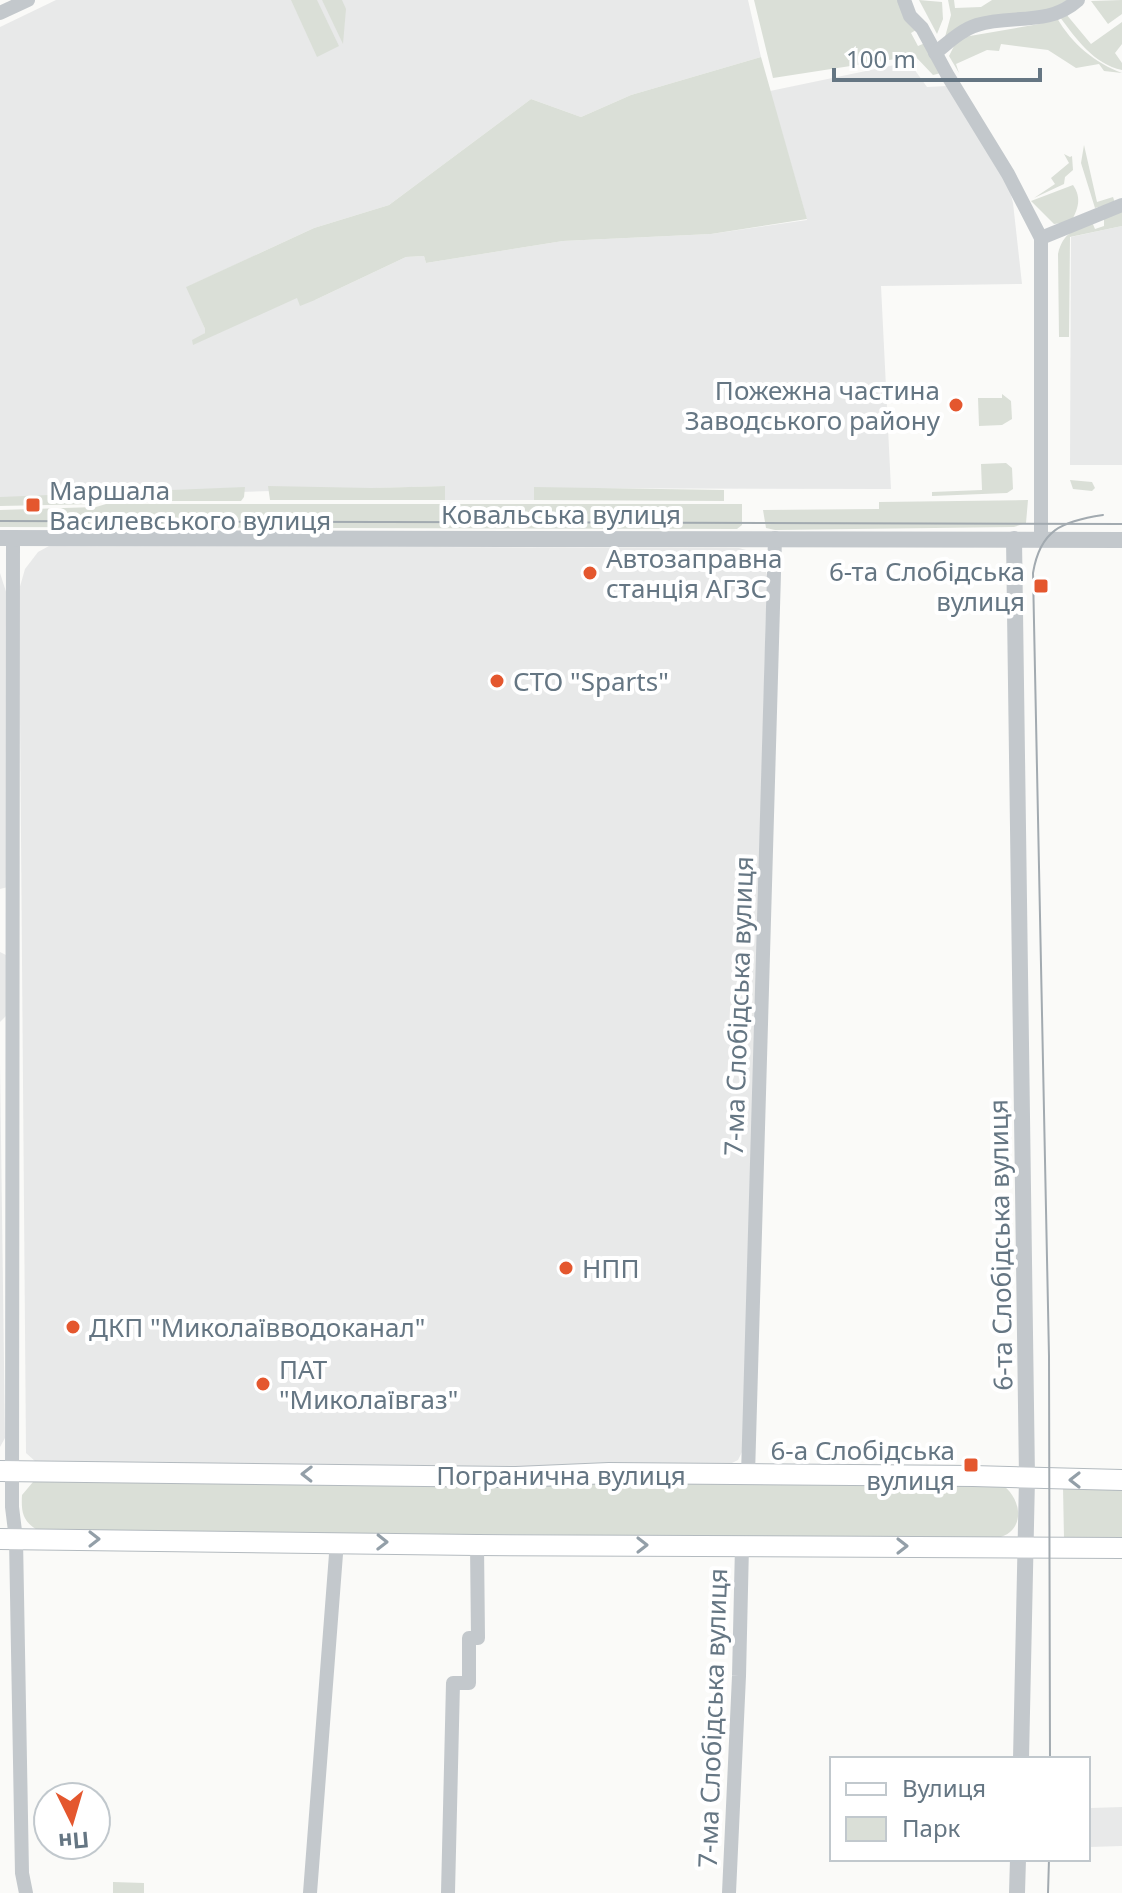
<svg xmlns="http://www.w3.org/2000/svg" width="1122" height="1893" font-family="'Noto Sans',sans-serif">
  <style>
    .built { fill: #e8e9e9 }
    .green { fill: #dadfd7 }
    .lines { fill: none; stroke-linecap: round; stroke-linejoin: round }
    .secondary-casing { stroke: #b3babf; stroke-width: 22 }
    .minor { stroke: #c3c8cc; stroke-width: 14 }
    .tertiary { stroke: #c3c8cc; stroke-width: 16 }
    .secondary { stroke: #fff; stroke-width: 20 }
    .tram { stroke: #a2aab0; stroke-width: 2 }
    .oneway { stroke: #939fa8 }
    .poi-dot { fill: #e4572e; stroke: #fff; stroke-width: 3 }
    .labels { text-anchor: middle; dominant-baseline: central; stroke-width: 8; stroke-linejoin: round; paint-order: stroke }
    .poi-label { font-size: 26px; fill: #657683; stroke: #fff; text-anchor: start }
    .street-label { font-size: 26px; fill: #657683; stroke: #fff }
  </style>
  <rect width="100%" height="100%" fill="#fafaf8"/>
  <g class="built">
    <path d="M 56,0 L 748,0 L 761,57 L 631,95 L 581,117 L 531,99 L 389,205 L 314,228 L 187,287 L 205,329 L 205,333 L 193,344 L 297,297 L 315,300 L 406,257 L 424,256 L 426,263 L 563,241 L 711,234 L 807,220 L 770,91 L 909,62 L 927,87 L 947,86 L 1009,187 L 1013,203 L 1022,284 L 881,286 L 891,489 L 534,488 L 534,500 L 445,500 L 445,486 L 0,499 L 0,27 Z"/>
    <path d="M 1122,226 L 1122,465 L 1070,465 L 1071,237 Z"/>
    <path d="M 49,546 L 739,548 L 753,552 L 761,559 L 767,575 L 744,1448 L 738,1460 L 724,1467 L 44,1465 L 36,1462 L 26,1453 L 19,590 L 25,569 L 38,552 Z"/>
    <path d="M 0,573 L 8,598 L 8,887 L 0,889 Z"/>
    <path d="M 0,952 L 6,955 L 7,1015 L 0,1022 Z"/>
    <path d="M 0,1063 L 5,1438 L 0,1447 Z"/>
    <path d="M 1122,1807 L 1122,1846 L 1090,1847 L 1091,1808 Z"/>
  </g>
  <g class="green">
    <path d="M 291,0 L 317,0 L 339,46 L 317,57 Z"/>
    <path d="M 322,0 L 342,0 L 346,9 L 343,44 Z"/>
    <path d="M 754,0 L 901,0 L 916,30 L 911,33 L 918,46 L 925,43 L 941,73 L 933,75 L 915,56 L 773,78 Z"/>
    <path d="M 919,0 L 942,2 L 943,19 L 937,34 Z"/>
    <path d="M 948,0 L 954,0 L 955,8 L 981,7 L 992,0 L 1068,0 L 1053,8 L 945,37 L 951,15 Z"/>
    <path d="M 1122,0 L 1122,14 L 1108,24 L 1091,1 Z"/>
    <path d="M 1066,14 L 1091,44 L 1122,22 L 1122,44 L 1115,53 L 1122,63 L 1122,70 C 1094,64 1076,39 1060,17 Z"/>
    <path d="M 1057,18 C 1072,44 1095,63 1122,73 L 1104,71 L 1099,64 L 1076,68 L 1048,50 L 1001,44 L 999,51 L 987,50 L 956,64 L 959,73 L 949,56 L 955,44 L 964,37 L 1039,24 Z"/>
    <path d="M 761,57 L 807,219 L 711,234 L 563,241 L 426,263 L 424,256 L 406,257 L 315,300 L 300,306 L 297,298 L 193,345 L 192,340 L 205,333 L 205,329 L 186,287 L 314,228 L 389,205 L 531,99 L 581,117 L 631,95 Z"/>
    <path d="M 1084,145 L 1097,202 L 1113,197 L 1115,203 L 1095,208 L 1081,163 Z"/>
    <path d="M 1064,154 L 1070,157 L 1072,156 L 1073,170 L 1065,177 L 1064,184 L 1034,198 L 1055,184 L 1051,178 L 1069,163 Z"/>
    <path d="M 1073,185 C 1082,198 1078,209 1071,222 L 1054,224 L 1031,201 Z"/>
    <path d="M 1122,209 L 1122,226 L 1070,237 L 1069,337 L 1059,337 L 1058,254 C 1063,232 1074,231 1092,222 L 1095,229 L 1104,226 L 1104,217 Z"/>
    <path d="M 1002,394 L 1011,401 L 1012,419 L 1002,425 L 979,426 L 978,398 L 1002,398 Z"/>
    <path d="M 1006,463 L 1012,468 L 1013,489 L 1007,493 L 932,496 L 932,492 L 982,490 L 981,464 Z"/>
    <path d="M 1070,480 L 1092,482 L 1095,488 L 1092,491 L 1073,489 Z"/>
    <path d="M 268,486 L 372,488 L 445,486 L 445,500 L 270,500 Z"/>
    <path d="M 245,487 L 244,497 L 241,501 L 104,501 L 96,504 L 0,506 L 0,497 Z"/>
    <path d="M 534,487 L 724,490 L 724,501 L 534,500 Z"/>
    <path d="M 1028,500 L 1026,523 L 1014,527 L 775,530 L 766,528 L 763,510 L 879,509 L 879,502 Z"/>
    <path d="M 106,504 L 742,504 L 742,525 L 737,529 L 0,527 L 0,510 L 96,507 Z"/>
    <path d="M 43,1479 L 1001,1484 C 1016,1493 1026,1518 1010,1532 C 1007,1535 1002,1536 998,1538 L 39,1531 C 23,1522 21,1513 22,1495 L 33,1482 Z"/>
    <path d="M 1063,1487 L 1122,1488 L 1122,1538 L 1064,1538 Z"/>
    <path d="M 113,1882 L 144,1883 L 144,1893 L 113,1893 Z"/>
  </g>
  <g class="lines">
    <defs>
      <g id="secondary">
        <path d="M 0,1471 L 516,1477 L 609,1473 L 973,1476 L 1122,1480"/>
        <path d="M 0,1539 L 477,1545 L 1122,1548"/>
      </g>
    </defs>
    <use href="#secondary" class="secondary-casing"/>
    <g class="minor">
      <path d="M 904,0 L 910,16 L 922,28 L 948,76 L 1008,174 L 1041,238 L 1041,539"/>
      <path d="M 0,13 L 28,0"/>
      <path d="M 935,53 C 948,43 961,30 977,25 C 1011,14 1048,27 1078,0"/>
      <path d="M 1041,238 L 1122,205"/>
      <path d="M 13,538 L 12,1507 L 16,1539 L 22,1873 L 26,1893"/>
      <path d="M 748,1475 L 775,538"/>
      <path d="M 310,1893 L 337,1541"/>
      <path d="M 448,1893 L 453,1683 L 469,1683 L 469,1638 L 478,1638 L 477,1545"/>
      <path d="M 729,1893 L 739,1676 L 742,1546"/>
    </g>
    <g class="tertiary">
      <path d="M 0,538 L 1122,540"/>
      <path d="M 1014,539 L 1027,1478 L 1021,1759"/>
      <path d="M 1017,1893 L 1018,1859"/>
    </g>
    <use href="#secondary" class="secondary"/>
    <g class="tram">
      <path d="M 0,521 L 1122,524"/>
      <path d="M 1050,1759 L 1049,1356 L 1033,573 C 1040,530 1062,521 1103,515"/>
      <path d="M 1048,1893 L 1049,1859"/>
    </g>
  </g>
  <defs><path id="oneway-chevron" d="M-2-3.5L2.5 0L-2 3.5" fill="none" stroke-width="1.6" stroke-linecap="round" stroke-linejoin="round" transform="scale(2)"/></defs>
  <g class="oneway">
    <use href="#oneway-chevron" transform="translate(307 1474) rotate(-179)"/>
    <use href="#oneway-chevron" transform="translate(1075 1480) rotate(-180)"/>
    <use href="#oneway-chevron" transform="translate(94 1539)"/>
    <use href="#oneway-chevron" transform="translate(382 1542) rotate(1)"/>
    <use href="#oneway-chevron" transform="translate(642 1545)"/>
    <use href="#oneway-chevron" transform="translate(902 1546)"/>
  </g>
  <g class="poi-dot">
    <circle cx="956" cy="405" r="8"/>
    <rect x="25" y="497" width="16" height="16" rx="4"/>
    <circle cx="590" cy="573" r="8"/>
    <rect x="1033" y="578" width="16" height="16" rx="4"/>
    <circle cx="497" cy="681" r="8"/>
    <circle cx="566" cy="1268" r="8"/>
    <circle cx="73" cy="1327" r="8"/>
    <circle cx="263" cy="1384" r="8"/>
    <rect x="963" y="1457" width="16" height="16" rx="4"/>
  </g>
  <g class="labels">
    <g class="poi-label">
      <text x="940" y="390" text-anchor="end">Пожежна частина<tspan x="940" dy="30">Заводського району</tspan></text>
      <text x="49" y="490">Маршала<tspan x="49" dy="30">Василевського вулиця</tspan></text>
      <text x="606" y="558">Автозаправна<tspan x="606" dy="30">станція АГЗС</tspan></text>
      <text x="1025" y="571" text-anchor="end">6-та Слобідська<tspan x="1025" dy="30">вулиця</tspan></text>
      <text x="513" y="681">СТО "Sparts"</text>
      <text x="582" y="1268">НПП</text>
      <text x="89" y="1327">ДКП "Миколаївводоканал"</text>
      <text x="279" y="1369">ПАТ<tspan x="279" dy="30">"Миколаївгаз"</tspan></text>
      <text x="955" y="1450" text-anchor="end">6-а Слобідська<tspan x="955" dy="30">вулиця</tspan></text>
    </g>
    <g class="street-label">
      <text x="561" y="514">Ковальська вулиця</text>
      <text transform="translate(738 1006) rotate(-88)">7-ма Слобідська вулиця</text>
      <text transform="translate(1000 1245) rotate(-91)">6-та Слобідська вулиця</text>
      <text x="561" y="1475">Погранична вулиця</text>
      <text transform="translate(712 1718) rotate(-88)">7-ма Слобідська вулиця</text>
    </g>
  </g>
  <rect x="830" y="1757" width="260" height="104" fill="#ffffff" stroke="#c1c8cd" stroke-width="2"/>
  <rect x="846" y="1783" width="40" height="12" fill="#ffffff" stroke="#c1c8cd" stroke-width="2"/>
  <text x="902" y="1797" font-size="24" fill="#657683">Вулиця</text>
  <rect x="846" y="1817" width="40" height="24" fill="#dadfd7" stroke="#c1c8cd" stroke-width="2"/>
  <text x="902" y="1837" font-size="24" fill="#657683">Парк</text>
  <g transform="translate(72 1821) rotate(175)"><circle r="38" fill="#ffffff" stroke="#c1c8cd" stroke-width="2"/>
  <path d="M0-6L14 30L0 20L-14 30Z" fill="#e4572e"/>
  <text y="-12" font-size="22" font-weight="bold" text-anchor="middle" fill="#657683">Пн</text>
  </g>
  <path d="M834 68v12h206v-12" fill="none" stroke="#657683" stroke-width="4"/>
  <text x="846" y="68" font-size="24" fill="#657683" stroke="#ffffff" stroke-width="6" paint-order="stroke">100 m</text>
</svg>
